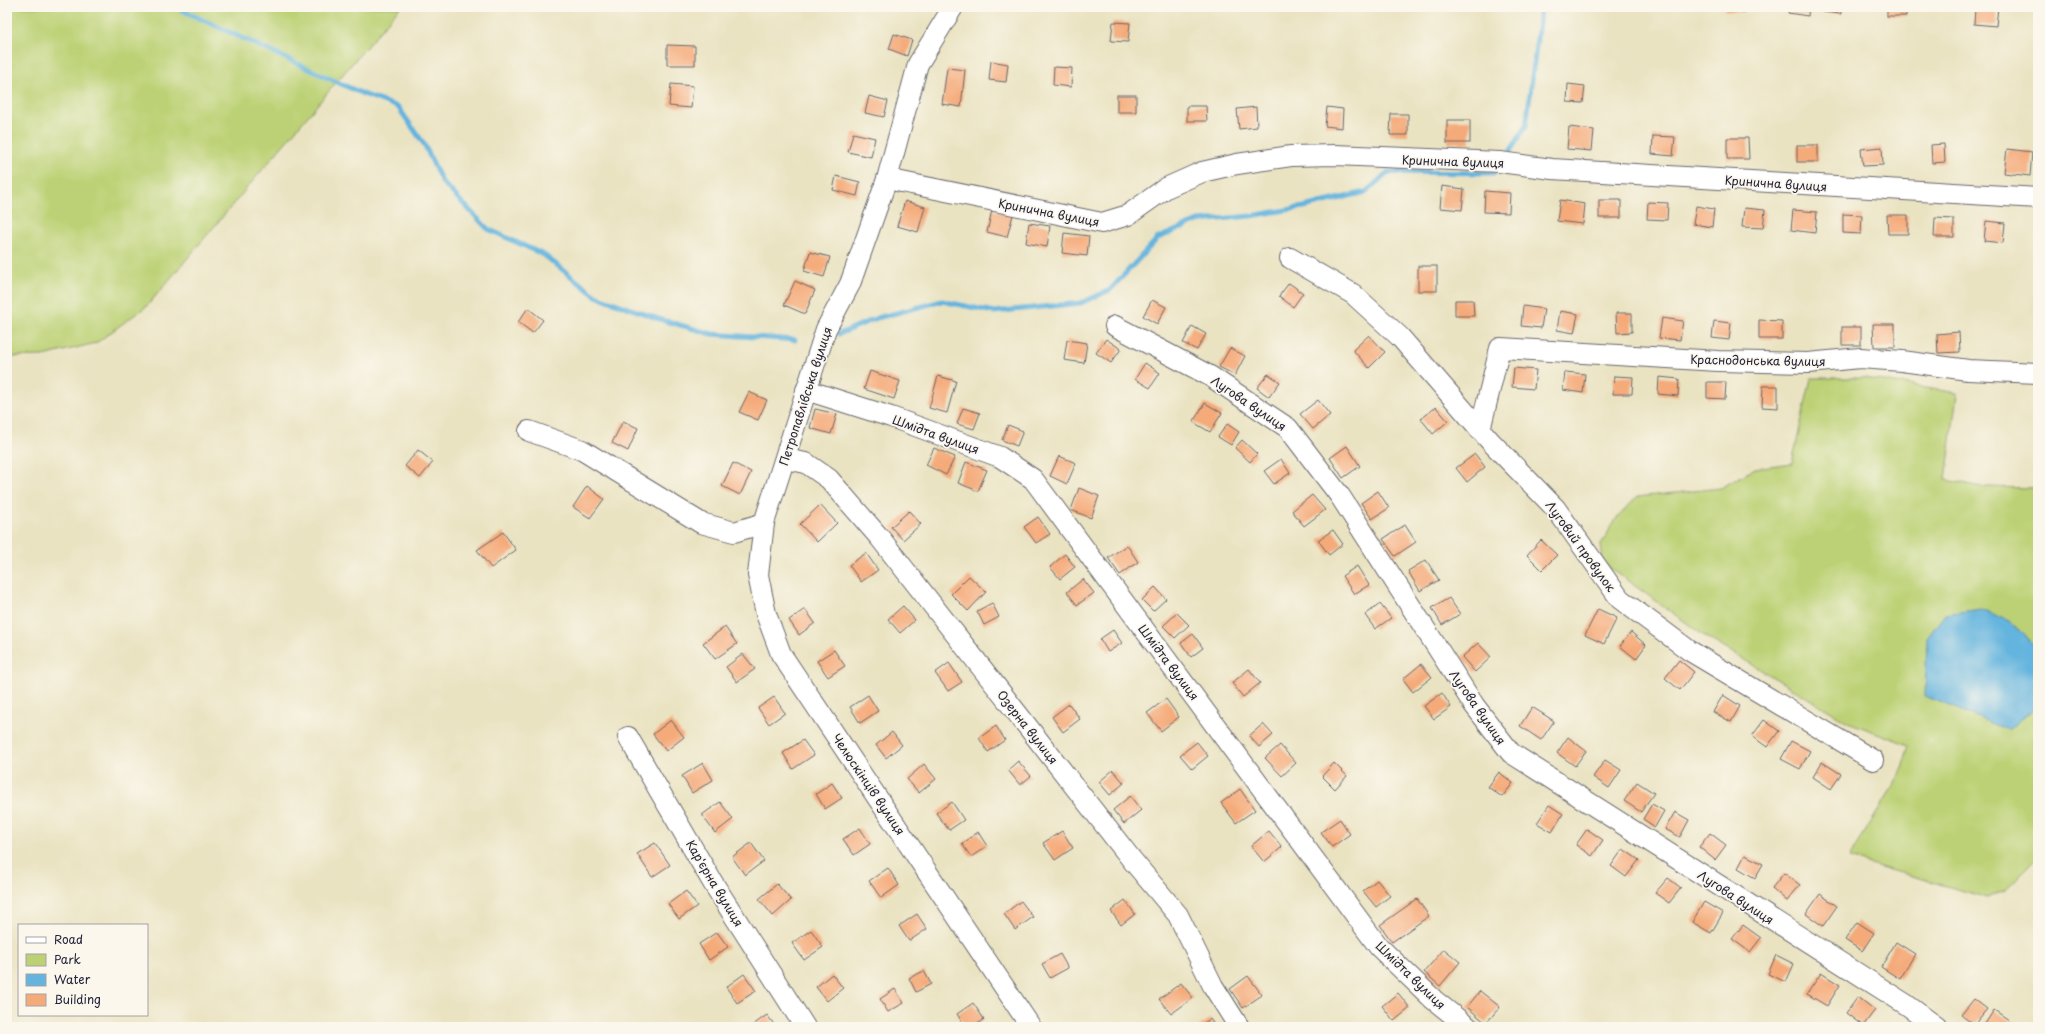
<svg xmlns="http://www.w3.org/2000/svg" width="2045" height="1034" font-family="'Playpen Sans',sans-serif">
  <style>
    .green { fill: #bcd174; stroke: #6f7a58 }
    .water { fill: #64b4de; stroke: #436b8c }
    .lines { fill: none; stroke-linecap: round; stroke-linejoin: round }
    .stream { stroke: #64b4de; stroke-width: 5 }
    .building { fill: #f5aa79 }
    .minor-casing { stroke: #68666a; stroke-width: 22 }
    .minor { stroke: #fff; stroke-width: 20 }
    .labels { text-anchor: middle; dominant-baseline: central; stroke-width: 3.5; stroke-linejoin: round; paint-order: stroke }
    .street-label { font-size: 12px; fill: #22223b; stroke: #fbf7ec }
  </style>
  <rect width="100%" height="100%" fill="#fbf7ec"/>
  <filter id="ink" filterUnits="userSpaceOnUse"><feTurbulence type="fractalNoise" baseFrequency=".025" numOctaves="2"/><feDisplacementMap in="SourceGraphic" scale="8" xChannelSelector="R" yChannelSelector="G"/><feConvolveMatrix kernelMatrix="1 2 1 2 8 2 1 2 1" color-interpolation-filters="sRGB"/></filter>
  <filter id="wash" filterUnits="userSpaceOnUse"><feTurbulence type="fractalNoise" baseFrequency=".012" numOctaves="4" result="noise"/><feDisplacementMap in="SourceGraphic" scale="16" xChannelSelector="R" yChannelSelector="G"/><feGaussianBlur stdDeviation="0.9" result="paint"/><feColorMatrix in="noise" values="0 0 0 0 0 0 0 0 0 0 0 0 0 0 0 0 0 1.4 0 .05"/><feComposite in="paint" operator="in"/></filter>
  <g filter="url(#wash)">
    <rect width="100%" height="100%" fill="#eae3c2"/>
    <g class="green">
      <path d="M 7,7 L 400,7 L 147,306 L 96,343 L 43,356 L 7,357 Z"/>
      <path d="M 1811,378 L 1865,378 L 1957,393 L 1946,480 L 1983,487 L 2038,488 L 2038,648 L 2009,621 L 2008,730 L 2038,705 L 2038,857 L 2005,890 L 1988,898 L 1849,858 L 1900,775 L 1909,745 L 1848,722 L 1706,637 L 1603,563 L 1601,544 L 1616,519 L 1637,497 L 1721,488 L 1755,468 L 1792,463 Z"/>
    </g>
    <path class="water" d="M 1981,609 L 2009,621 L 2038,648 L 2038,705 L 2008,730 L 1925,696 L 1927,638 L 1945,614 Z"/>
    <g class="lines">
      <g class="stream">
        <path d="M 175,7 L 363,94 L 398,107 L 424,144 L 442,182 L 488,229 L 544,255 L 596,296 L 659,319 L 712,334 L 795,340"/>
        <path d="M 1511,150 L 1526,126 L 1541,7"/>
        <path d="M 839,334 L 877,318 L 942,301 L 994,312 L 1081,303 L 1110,290 L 1158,238 L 1198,221 L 1251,216 L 1304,207 L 1366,192 L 1388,172 L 1494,173"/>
      </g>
    </g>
    <g id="blocks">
      <g class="building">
        <path d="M 1724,7 L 1745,7 L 1744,12 L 1724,10 Z"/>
        <path d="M 1789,7 L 1809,7 L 1808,16 L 1788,13 Z"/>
        <path d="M 1822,7 L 1841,7 L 1841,14 L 1822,12 Z"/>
        <rect x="1887" y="7" width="19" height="9"/>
        <path d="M 1975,7 L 1998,7 L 1996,26 L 1974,24 Z"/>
        <path d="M 1113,22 L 1130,23 L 1128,42 L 1111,41 Z"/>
        <path d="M 894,34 L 912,40 L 907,56 L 889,49 Z"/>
        <path d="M 667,45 L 695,46 L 695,65 L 667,65 Z"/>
        <path d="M 991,61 L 1008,64 L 1006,82 L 989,80 Z"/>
        <path d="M 1054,67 L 1072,68 L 1071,87 L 1053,85 Z"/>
        <path d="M 947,68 L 965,70 L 961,107 L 942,104 Z"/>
        <path d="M 671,84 L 693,86 L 691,108 L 669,106 Z"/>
        <path d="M 1568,84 L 1585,86 L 1583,103 L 1567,102 Z"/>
        <rect x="1117" y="95" width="19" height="17"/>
        <path d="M 869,96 L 888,101 L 884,117 L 865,113 Z"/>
        <path d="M 1187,106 L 1206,106 L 1207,121 L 1187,121 Z"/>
        <path d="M 1256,107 L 1257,127 L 1239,129 L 1237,109 Z"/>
        <path d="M 1327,107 L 1343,109 L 1342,128 L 1325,126 Z"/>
        <path d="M 1391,114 L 1408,114 L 1408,135 L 1390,135 Z"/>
        <rect x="1447" y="120" width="23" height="23"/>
        <path d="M 1569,127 L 1594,130 L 1592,151 L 1567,149 Z"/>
        <path d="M 853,133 L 875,138 L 871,157 L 848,152 Z"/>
        <path d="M 1653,136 L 1675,137 L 1673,156 L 1652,154 Z"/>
        <path d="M 1727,138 L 1748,138 L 1749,159 L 1727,159 Z"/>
        <path d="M 1944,144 L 1945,162 L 1932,163 L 1931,145 Z"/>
        <rect x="1797" y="145" width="21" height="17"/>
        <path d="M 1882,147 L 1883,165 L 1863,166 L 1861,149 Z"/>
        <path d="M 2007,149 L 2032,152 L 2030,176 L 2004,173 Z"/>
        <path d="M 836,176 L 860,182 L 857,196 L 833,190 Z"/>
        <path d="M 1442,186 L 1464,189 L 1462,210 L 1440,208 Z"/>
        <path d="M 1485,191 L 1510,193 L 1509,213 L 1484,212 Z"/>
        <path d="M 1560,200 L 1585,204 L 1583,224 L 1557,221 Z"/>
        <rect x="1599" y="200" width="22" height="18"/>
        <path d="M 905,201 L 925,207 L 918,232 L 897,226 Z"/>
        <path d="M 1648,202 L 1668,203 L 1667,220 L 1647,219 Z"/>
        <path d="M 1696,206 L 1714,209 L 1712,227 L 1693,224 Z"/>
        <path d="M 1744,208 L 1765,210 L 1763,228 L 1742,227 Z"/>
        <path d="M 992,210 L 1013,215 L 1007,237 L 987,232 Z"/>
        <path d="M 1793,210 L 1817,212 L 1815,233 L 1791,230 Z"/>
        <path d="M 1843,214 L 1862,215 L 1861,234 L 1843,233 Z"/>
        <path d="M 1887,215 L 1908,215 L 1908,234 L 1888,234 Z"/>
        <path d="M 1935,218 L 1954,219 L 1954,237 L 1934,237 Z"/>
        <path d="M 1986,221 L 2005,223 L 2003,243 L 1984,241 Z"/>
        <path d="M 1029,223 L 1050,226 L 1047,247 L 1026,243 Z"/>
        <path d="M 1064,233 L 1089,236 L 1087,256 L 1062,253 Z"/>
        <path d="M 810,252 L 830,257 L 824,277 L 804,271 Z"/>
        <rect x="1418" y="266" width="19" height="25"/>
        <path d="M 795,281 L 815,290 L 805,314 L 784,305 Z"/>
        <path d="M 1289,283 L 1303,293 L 1293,307 L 1279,296 Z"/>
        <path d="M 1152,300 L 1166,307 L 1157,324 L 1143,316 Z"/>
        <path d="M 1455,300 L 1473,300 L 1474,316 L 1455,316 Z"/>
        <path d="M 1523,306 L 1544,309 L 1541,328 L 1521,326 Z"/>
        <path d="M 528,308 L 543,320 L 533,333 L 518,322 Z"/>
        <path d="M 1560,311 L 1578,314 L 1574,333 L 1557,330 Z"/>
        <path d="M 1616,313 L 1632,313 L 1632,332 L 1617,333 Z"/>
        <path d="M 1662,318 L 1683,321 L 1680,340 L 1659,338 Z"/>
        <path d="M 1759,320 L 1782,321 L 1782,339 L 1759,339 Z"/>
        <path d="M 1714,321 L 1731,323 L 1729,340 L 1712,338 Z"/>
        <path d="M 1873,324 L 1895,324 L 1895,347 L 1874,347 Z"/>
        <path d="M 1192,326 L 1206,334 L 1197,350 L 1183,343 Z"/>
        <rect x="1842" y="327" width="19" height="18"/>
        <path d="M 1959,332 L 1960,352 L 1938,353 L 1937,334 Z"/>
        <path d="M 1369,335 L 1385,352 L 1369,368 L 1353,350 Z"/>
        <path d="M 1106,339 L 1121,349 L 1111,363 L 1096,353 Z"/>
        <path d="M 1067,340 L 1087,343 L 1084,363 L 1064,360 Z"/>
        <path d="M 1230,348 L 1245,356 L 1235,375 L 1219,367 Z"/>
        <path d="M 1145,363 L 1160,373 L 1150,388 L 1135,379 Z"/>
        <path d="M 1514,368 L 1536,370 L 1534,389 L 1512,387 Z"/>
        <path d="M 870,371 L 900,381 L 894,399 L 864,389 Z"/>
        <path d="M 1565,372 L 1585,374 L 1583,393 L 1563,390 Z"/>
        <path d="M 1268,374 L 1280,382 L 1269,397 L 1257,388 Z"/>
        <path d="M 938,376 L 956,381 L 947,413 L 929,408 Z"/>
        <path d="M 1614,376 L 1633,377 L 1632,394 L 1613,394 Z"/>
        <path d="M 1659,377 L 1679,379 L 1678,396 L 1658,394 Z"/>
        <path d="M 1707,382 L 1726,382 L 1725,399 L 1707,398 Z"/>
        <path d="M 1763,386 L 1778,386 L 1778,408 L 1762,407 Z"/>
        <path d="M 749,392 L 767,400 L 758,420 L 739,412 Z"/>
        <path d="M 1318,400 L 1330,415 L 1313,429 L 1300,414 Z"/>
        <path d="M 1205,403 L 1222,413 L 1210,432 L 1193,422 Z"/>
        <path d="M 1436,407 L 1448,421 L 1433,434 L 1421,419 Z"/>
        <path d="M 963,408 L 980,413 L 974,429 L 957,424 Z"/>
        <path d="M 815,409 L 837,414 L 831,434 L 810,428 Z"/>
        <path d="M 623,421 L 638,428 L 628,451 L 612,443 Z"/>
        <path d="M 1227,424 L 1239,432 L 1231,445 L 1218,437 Z"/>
        <path d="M 1008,425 L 1023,431 L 1017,446 L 1002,440 Z"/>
        <path d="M 1242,440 L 1257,454 L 1250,462 L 1235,448 Z"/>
        <path d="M 1347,446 L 1360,466 L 1343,478 L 1330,458 Z"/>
        <path d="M 934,448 L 955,457 L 946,475 L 926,465 Z"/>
        <path d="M 418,450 L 433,462 L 420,478 L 405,466 Z"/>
        <path d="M 1475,454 L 1485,467 L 1467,482 L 1456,468 Z"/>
        <path d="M 1059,456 L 1076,463 L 1067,484 L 1050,476 Z"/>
        <path d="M 1281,459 L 1290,473 L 1274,484 L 1264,471 Z"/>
        <path d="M 966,462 L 987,470 L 978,491 L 958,483 Z"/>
        <path d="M 733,463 L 751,472 L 740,495 L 722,486 Z"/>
        <path d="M 587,486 L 604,499 L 590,518 L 573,507 Z"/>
        <path d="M 1079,488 L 1099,496 L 1091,518 L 1071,510 Z"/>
        <path d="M 1378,491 L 1389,508 L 1372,519 L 1361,503 Z"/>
        <path d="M 1312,495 L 1325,510 L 1304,526 L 1292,511 Z"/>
        <path d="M 820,505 L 837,523 L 817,542 L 800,524 Z"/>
        <path d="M 909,511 L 921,524 L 903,540 L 891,527 Z"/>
        <path d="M 1038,517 L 1050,534 L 1036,543 L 1024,527 Z"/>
        <path d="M 1405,525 L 1416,542 L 1395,556 L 1383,539 Z"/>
        <path d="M 1333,530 L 1343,544 L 1329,555 L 1318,540 Z"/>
        <path d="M 503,532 L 516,550 L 491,568 L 477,550 Z"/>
        <path d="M 1541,540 L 1557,555 L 1542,570 L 1527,555 Z"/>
        <path d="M 1127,545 L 1138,562 L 1120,575 L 1108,558 Z"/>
        <path d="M 866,553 L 878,570 L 861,582 L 849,565 Z"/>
        <path d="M 1065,554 L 1075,567 L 1060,579 L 1050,567 Z"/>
        <path d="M 1426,560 L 1439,580 L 1420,591 L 1408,571 Z"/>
        <path d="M 1357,566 L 1369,585 L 1354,594 L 1342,576 Z"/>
        <path d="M 969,576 L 986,592 L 968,611 L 951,594 Z"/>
        <path d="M 1083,579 L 1094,593 L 1077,605 L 1067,592 Z"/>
        <path d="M 1155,587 L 1166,599 L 1153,611 L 1142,600 Z"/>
        <path d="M 1449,598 L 1460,614 L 1442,625 L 1432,608 Z"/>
        <path d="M 992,603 L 999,617 L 984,625 L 977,611 Z"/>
        <path d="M 1380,604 L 1391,618 L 1375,629 L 1365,615 Z"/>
        <path d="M 903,606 L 915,620 L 900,633 L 888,619 Z"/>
        <path d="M 805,609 L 815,623 L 799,635 L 789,620 Z"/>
        <path d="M 1598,609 L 1617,618 L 1604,644 L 1585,635 Z"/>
        <path d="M 1177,613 L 1189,625 L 1175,638 L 1163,626 Z"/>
        <path d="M 725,627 L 737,644 L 715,659 L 703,643 Z"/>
        <path d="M 1113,630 L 1122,643 L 1108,652 L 1100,639 Z"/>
        <path d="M 1631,632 L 1646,645 L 1636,659 L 1620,646 Z"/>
        <path d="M 1193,634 L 1203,648 L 1191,657 L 1181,643 Z"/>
        <path d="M 1478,643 L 1491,657 L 1475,672 L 1462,657 Z"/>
        <path d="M 834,650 L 845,666 L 828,677 L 817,661 Z"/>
        <path d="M 743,654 L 755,669 L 737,682 L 726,667 Z"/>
        <path d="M 1679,660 L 1694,672 L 1680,690 L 1665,678 Z"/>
        <path d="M 949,663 L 962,682 L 948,691 L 935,673 Z"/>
        <path d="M 1421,664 L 1432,677 L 1413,692 L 1403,679 Z"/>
        <path d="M 1249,669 L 1260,683 L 1243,697 L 1232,683 Z"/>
        <path d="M 1442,693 L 1451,707 L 1434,719 L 1424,706 Z"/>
        <path d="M 868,695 L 878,711 L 860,723 L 850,707 Z"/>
        <path d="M 1723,695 L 1740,706 L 1731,722 L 1713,712 Z"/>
        <path d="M 774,697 L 785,713 L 769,724 L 758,708 Z"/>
        <path d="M 1166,699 L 1179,717 L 1161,731 L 1147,713 Z"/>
        <path d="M 1069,704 L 1080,719 L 1063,732 L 1052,717 Z"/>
        <path d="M 1532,707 L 1554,721 L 1541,740 L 1520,726 Z"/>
        <path d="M 671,720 L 684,737 L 666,751 L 653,734 Z"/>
        <path d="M 1764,720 L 1779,731 L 1767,747 L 1752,736 Z"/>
        <path d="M 1263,724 L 1273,735 L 1259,747 L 1249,736 Z"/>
        <path d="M 996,726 L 1005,740 L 988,752 L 979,738 Z"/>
        <path d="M 892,732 L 902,745 L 886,758 L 876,745 Z"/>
        <path d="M 1568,737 L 1586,751 L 1575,766 L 1557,753 Z"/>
        <path d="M 803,740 L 814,755 L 793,769 L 783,753 Z"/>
        <path d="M 1791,741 L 1810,751 L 1800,769 L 1781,759 Z"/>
        <path d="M 1197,742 L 1208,756 L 1192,769 L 1180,755 Z"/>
        <path d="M 1280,745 L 1296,763 L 1282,776 L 1265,758 Z"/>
        <path d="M 1605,760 L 1621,770 L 1609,788 L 1593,777 Z"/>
        <path d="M 1018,761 L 1031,776 L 1020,785 L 1008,770 Z"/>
        <path d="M 1822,762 L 1841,774 L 1831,789 L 1813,777 Z"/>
        <path d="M 703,763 L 713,780 L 692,793 L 682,776 Z"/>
        <path d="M 1334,763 L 1347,776 L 1335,789 L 1322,776 Z"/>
        <path d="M 924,764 L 936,779 L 919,793 L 907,779 Z"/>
        <path d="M 1113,770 L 1124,783 L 1110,795 L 1099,782 Z"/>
        <path d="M 1499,772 L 1513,783 L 1502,797 L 1488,787 Z"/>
        <path d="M 1637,782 L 1654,793 L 1641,812 L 1624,801 Z"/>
        <path d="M 832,783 L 842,798 L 825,809 L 816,794 Z"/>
        <path d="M 1240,789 L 1255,810 L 1236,823 L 1221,803 Z"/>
        <path d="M 1130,796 L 1141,810 L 1124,824 L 1113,810 Z"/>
        <path d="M 720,802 L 733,819 L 715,833 L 702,815 Z"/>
        <path d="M 952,802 L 964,820 L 949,830 L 936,813 Z"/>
        <path d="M 1652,804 L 1664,811 L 1655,827 L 1643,819 Z"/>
        <path d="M 1549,805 L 1563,814 L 1552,832 L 1537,823 Z"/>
        <path d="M 1675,812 L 1689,820 L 1680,837 L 1665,829 Z"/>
        <path d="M 1340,819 L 1350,834 L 1332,847 L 1321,832 Z"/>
        <path d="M 860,828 L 870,844 L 854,855 L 843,839 Z"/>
        <path d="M 1587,829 L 1603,840 L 1592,856 L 1576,845 Z"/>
        <path d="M 1062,831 L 1073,848 L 1055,860 L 1043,843 Z"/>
        <path d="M 1269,831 L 1282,847 L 1264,862 L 1251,846 Z"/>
        <path d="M 978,832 L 987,846 L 971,857 L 962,844 Z"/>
        <path d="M 1710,833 L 1726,845 L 1715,860 L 1699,847 Z"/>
        <path d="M 655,843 L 670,865 L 652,877 L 637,854 Z"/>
        <path d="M 751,843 L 764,861 L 745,875 L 732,857 Z"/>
        <path d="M 1623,849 L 1639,860 L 1626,877 L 1611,866 Z"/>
        <path d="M 1745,855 L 1763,864 L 1755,878 L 1738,868 Z"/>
        <path d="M 888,868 L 899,885 L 881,898 L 869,881 Z"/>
        <path d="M 1784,873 L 1800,885 L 1787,901 L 1772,888 Z"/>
        <path d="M 1668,878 L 1681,888 L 1669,903 L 1655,893 Z"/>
        <path d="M 1377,880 L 1390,896 L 1376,907 L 1363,891 Z"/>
        <path d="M 777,884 L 791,900 L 773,916 L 759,899 Z"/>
        <path d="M 686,891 L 697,906 L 679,919 L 668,904 Z"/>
        <path d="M 1820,894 L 1837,906 L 1823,926 L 1806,914 Z"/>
        <path d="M 1417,899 L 1429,916 L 1392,942 L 1380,925 Z"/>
        <path d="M 1125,900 L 1135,914 L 1121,925 L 1111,911 Z"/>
        <path d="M 1021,901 L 1033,917 L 1015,930 L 1004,914 Z"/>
        <path d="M 1704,902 L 1723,913 L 1711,933 L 1692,922 Z"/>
        <path d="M 917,914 L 927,929 L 909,941 L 899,926 Z"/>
        <path d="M 1857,922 L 1874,933 L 1862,951 L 1845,940 Z"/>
        <path d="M 1743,925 L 1761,938 L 1750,952 L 1732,939 Z"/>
        <path d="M 811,930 L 823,947 L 804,960 L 792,943 Z"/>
        <path d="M 717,932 L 728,947 L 709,960 L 699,944 Z"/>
        <path d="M 1896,942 L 1915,954 L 1900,979 L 1881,967 Z"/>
        <path d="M 1444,949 L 1460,962 L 1440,986 L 1424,972 Z"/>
        <path d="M 1060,954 L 1068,968 L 1050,978 L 1042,964 Z"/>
        <path d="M 1776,955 L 1794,964 L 1786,982 L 1768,974 Z"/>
        <path d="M 924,971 L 931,984 L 916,992 L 909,978 Z"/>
        <path d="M 1821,973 L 1840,985 L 1827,1006 L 1807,994 Z"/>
        <path d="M 744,974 L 756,991 L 737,1003 L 726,987 Z"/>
        <path d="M 832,974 L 843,988 L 827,1001 L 816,987 Z"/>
        <path d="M 1248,976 L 1262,995 L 1243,1008 L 1230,989 Z"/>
        <path d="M 1181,983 L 1193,998 L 1171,1014 L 1159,999 Z"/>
        <path d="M 895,989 L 904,1003 L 888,1012 L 880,999 Z"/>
        <path d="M 1480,991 L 1500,1007 L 1486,1023 L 1467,1007 Z"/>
        <path d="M 1398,993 L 1410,1008 L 1394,1021 L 1382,1006 Z"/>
        <path d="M 1858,997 L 1875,1010 L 1863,1026 L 1846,1013 Z"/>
        <path d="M 1974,999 L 1987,1009 L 1974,1025 L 1961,1015 Z"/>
        <path d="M 973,1003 L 984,1019 L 973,1027 L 966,1027 L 957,1014 Z"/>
        <path d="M 1994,1010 L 2012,1022 L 2009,1027 L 1983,1027 Z"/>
        <path d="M 767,1015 L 776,1027 L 750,1027 Z"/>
        <path d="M 1210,1019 L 1216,1027 L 1198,1027 Z"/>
      </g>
    </g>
  </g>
  <g filter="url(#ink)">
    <use href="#blocks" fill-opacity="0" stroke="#68666a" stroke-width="1"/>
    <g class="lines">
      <defs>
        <g id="minor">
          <path d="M 953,7 L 918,64 L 887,179 L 850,284 L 826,329 L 764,523 L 758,575 L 766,614 L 781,654 L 1031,1027"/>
          <path d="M 887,179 L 1102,223 L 1128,215 L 1166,188 L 1202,172 L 1237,164 L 1291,156 L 1335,155 L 1500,162 L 1552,169 L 2038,198"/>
          <path d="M 1290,258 L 1353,294 L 1400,337 L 1491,442 L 1556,509 L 1620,599 L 1690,651 L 1873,760"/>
          <path d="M 1115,326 L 1210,376 L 1288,428 L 1340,496 L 1474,705 L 1511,753 L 1907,1005 L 1937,1027"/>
          <path d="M 806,390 L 891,417 L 1000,457 L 1033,479 L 1379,947 L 1434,1000 L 1468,1027"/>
          <path d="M 1480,430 L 1500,348 L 1718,361 L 1808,363 L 1860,358 L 1902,361 L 1968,370 L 2038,373"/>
          <path d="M 529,431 L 582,450 L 701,523 L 734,532 L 764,523"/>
          <path d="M 785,459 L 806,463 L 829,479 L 880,538 L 1132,860 L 1178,915 L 1213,986 L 1239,1027"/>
          <path d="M 628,737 L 713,883 L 805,1027"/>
        </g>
      </defs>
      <use href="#minor" class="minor-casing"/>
      <use href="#minor" class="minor"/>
    </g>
  </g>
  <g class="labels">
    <g class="street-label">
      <text transform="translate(1453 161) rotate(2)">Кринична вулиця</text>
      <text transform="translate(1776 183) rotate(4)">Кринична вулиця</text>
      <text transform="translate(1049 212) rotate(11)">Кринична вулиця</text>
      <text transform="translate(1758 360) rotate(1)">Краснодонська вулиця</text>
      <text transform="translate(805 396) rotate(-72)">Петропавлівська вулиця</text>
      <text transform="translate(1249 403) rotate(34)">Лугова вулиця</text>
      <text transform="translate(936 434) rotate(20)">Шмідта вулиця</text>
      <text transform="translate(1581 546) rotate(54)">Луговий провулок</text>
      <text transform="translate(1169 662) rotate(53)">Шмідта вулиця</text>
      <text transform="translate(1478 707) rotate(55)">Лугова вулиця</text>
      <text transform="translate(1028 727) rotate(52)">Озерна вулиця</text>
      <text transform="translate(869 784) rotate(56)">Челюскінців вулиця</text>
      <text transform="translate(715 883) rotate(59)">Кар'єрна вулиця</text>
      <text transform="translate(1736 897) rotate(33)">Лугова вулиця</text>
      <text transform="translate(1411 975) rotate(44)">Шмідта вулиця</text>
    </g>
  </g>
  <rect width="2045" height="1034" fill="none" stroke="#fbf7ec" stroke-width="24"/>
  <rect x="18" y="924" width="130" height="92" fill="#fbf7ec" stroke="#a4a2a5"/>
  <rect x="26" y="937" width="20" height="6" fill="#ffffff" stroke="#a4a2a5"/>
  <text x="54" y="944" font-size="12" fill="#22223b">Road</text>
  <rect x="26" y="954" width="20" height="12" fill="#bcd174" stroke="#a4a2a5"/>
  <text x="54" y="964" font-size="12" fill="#22223b">Park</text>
  <rect x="26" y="974" width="20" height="12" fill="#64b4de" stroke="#a4a2a5"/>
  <text x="54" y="984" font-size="12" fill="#22223b">Water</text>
  <rect x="26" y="994" width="20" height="12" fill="#f5aa79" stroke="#a4a2a5"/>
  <text x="54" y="1004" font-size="12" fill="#22223b">Building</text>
</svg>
